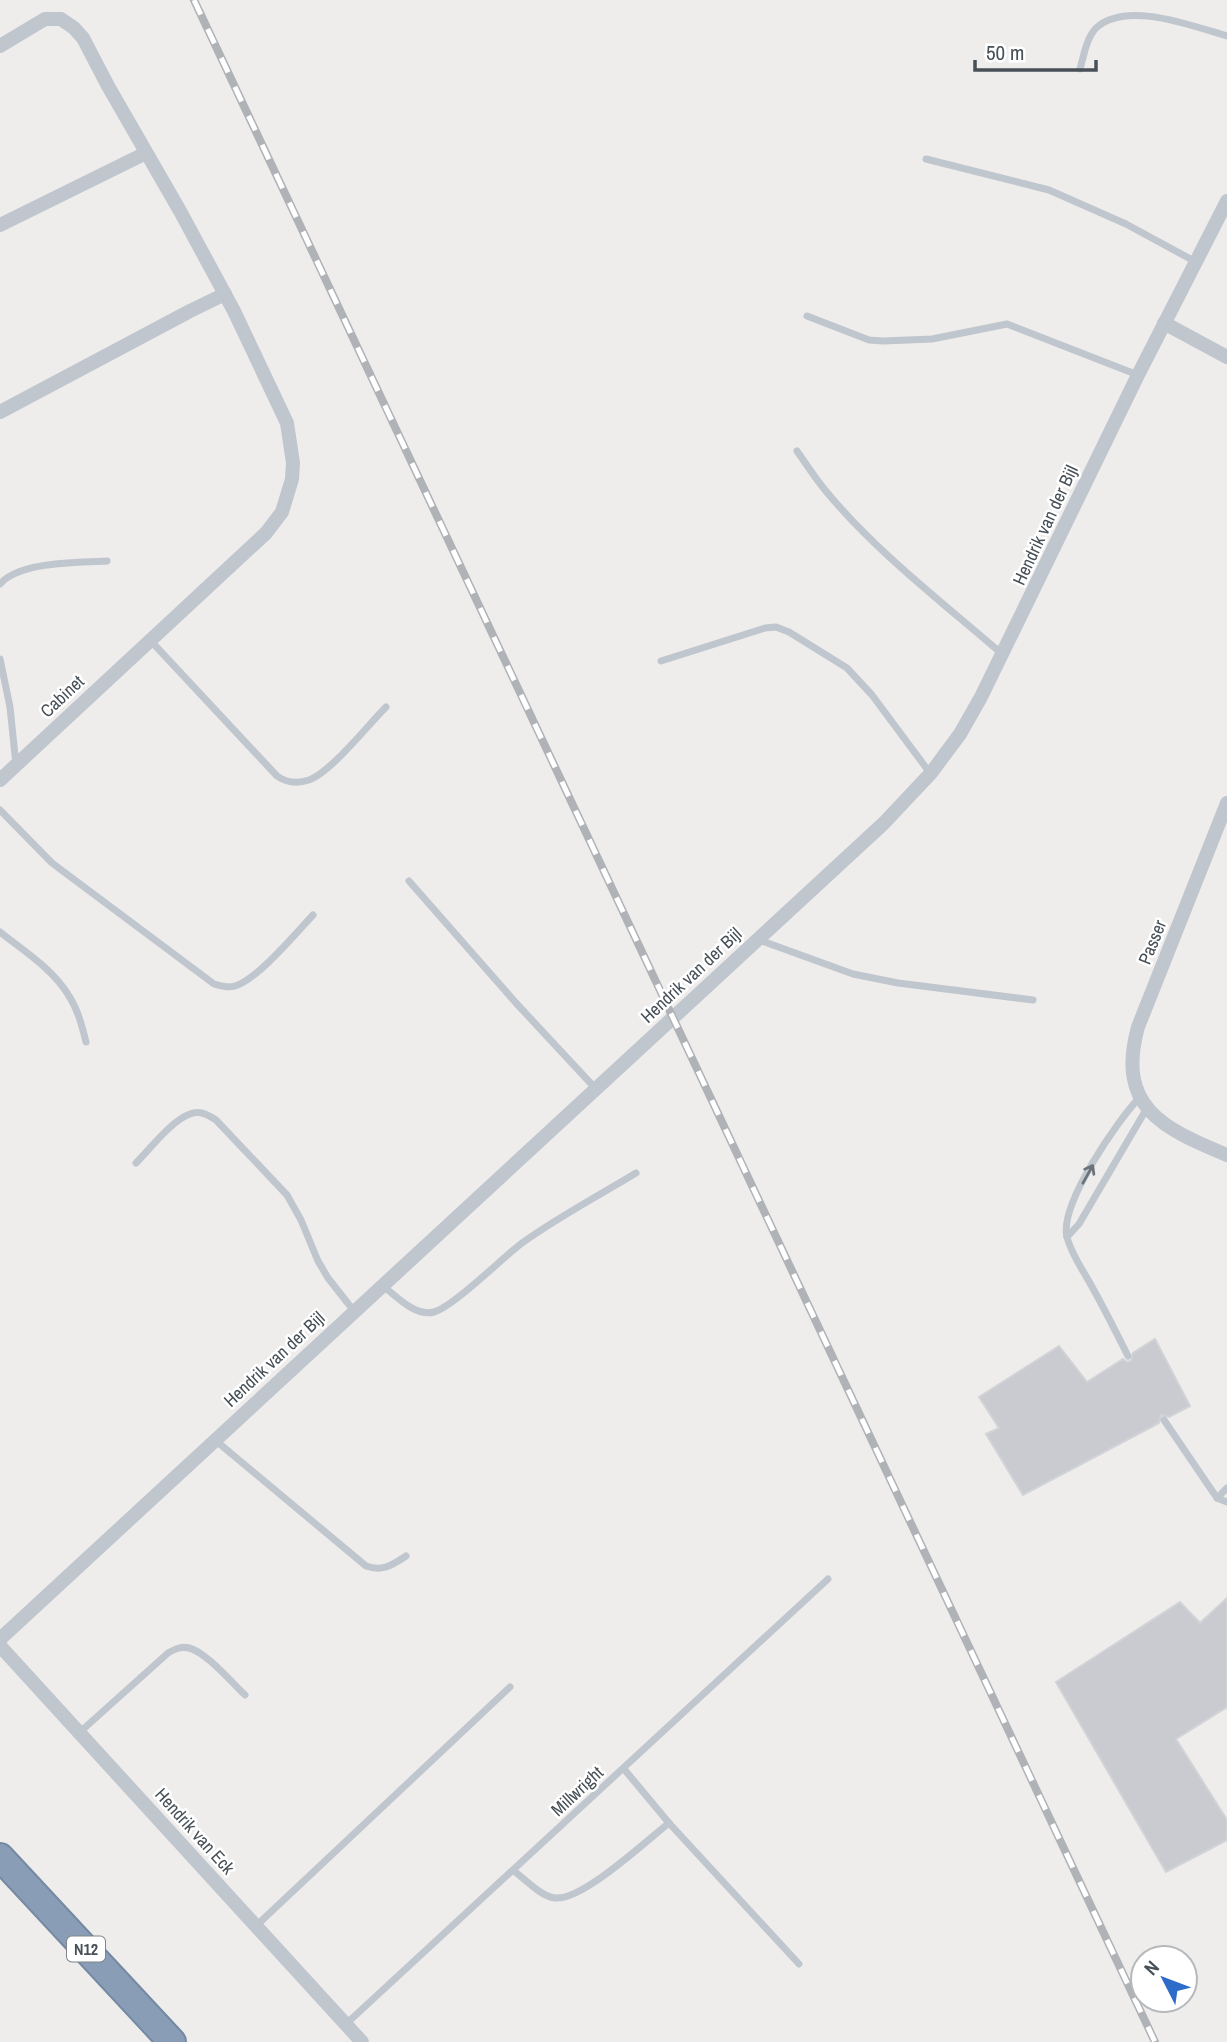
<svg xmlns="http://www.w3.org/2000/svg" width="1227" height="2042" font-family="'Archivo Narrow',sans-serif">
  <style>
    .building { fill: #cacbd1; stroke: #d1d3d7; stroke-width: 2 }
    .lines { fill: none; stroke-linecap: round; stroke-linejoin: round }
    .highway-casing { stroke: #7489a2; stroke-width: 30 }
    .lane { stroke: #bfc6cd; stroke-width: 7 }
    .street { stroke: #bfc6cd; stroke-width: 14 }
    .highway { stroke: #899eb6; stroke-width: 26 }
    .rail-casing { stroke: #afb2b6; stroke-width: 8 }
    .rail { stroke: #fff; stroke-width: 5; stroke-dasharray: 16; stroke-linecap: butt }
    .oneway { stroke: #6b737a }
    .labels { text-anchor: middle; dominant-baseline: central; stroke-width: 5; stroke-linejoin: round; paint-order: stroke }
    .shield { fill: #fff; stroke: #7e8489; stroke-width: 2 }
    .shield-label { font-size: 16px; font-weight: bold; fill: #474f57 }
    .street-label { font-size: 18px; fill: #474f57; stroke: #fff }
  </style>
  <rect width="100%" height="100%" fill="#efecec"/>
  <g class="building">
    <path d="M 1155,1339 L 1190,1406 L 1169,1417 L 1161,1415 L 1159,1423 L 1023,1495 L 986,1434 L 999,1428 L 979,1397 L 1059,1346 L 1087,1382 L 1123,1359 L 1127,1362 L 1131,1361 L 1133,1353 Z"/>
    <path d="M 1227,1598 L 1227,1707 L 1176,1739 L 1227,1820 L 1227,1840 L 1166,1872 L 1056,1682 L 1180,1602 L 1200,1623 Z"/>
  </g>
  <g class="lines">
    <defs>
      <path id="highway" d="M 0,1857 L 172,2042"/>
    </defs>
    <use href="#highway" class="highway-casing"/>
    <g class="lane">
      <path d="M 1080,69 C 1084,55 1086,39 1096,28 C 1126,0 1192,26 1227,36"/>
      <path d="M 926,159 L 1049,190 L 1126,224 L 1196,262"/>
      <path d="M 807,316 L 869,340 L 883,341 L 932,339 L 1007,324 L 1138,375"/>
      <path d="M 797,451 C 806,464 815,478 825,490 C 876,552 942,602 1002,654"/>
      <path d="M 0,584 C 20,561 78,563 107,561"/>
      <path d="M 150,640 L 277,776 C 287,783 297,784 309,780 C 331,772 368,725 386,707"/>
      <path d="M 0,659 L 10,707 L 16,765"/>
      <path d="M 661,661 L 765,628 L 776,627 L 789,632 L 847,668 L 872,695 L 930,773"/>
      <path d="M 0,810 L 52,863 L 214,984 C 221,986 228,988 235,986 C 258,979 296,933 313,915"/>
      <path d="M 409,881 L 516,1003 L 596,1089"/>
      <path d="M 0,932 C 24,951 53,969 69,996 C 78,1010 82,1026 86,1042"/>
      <path d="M 759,940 L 853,974 L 898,983 L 1033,1000"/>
      <path d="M 136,1163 C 150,1149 172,1120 190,1114 C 200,1110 208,1115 216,1120 L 287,1195 L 301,1220 L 318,1261 L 328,1278 L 354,1311"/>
      <path d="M 1067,1237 L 1079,1224 L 1147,1108"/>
      <path d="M 383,1286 C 396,1296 415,1317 434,1312 C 453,1307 502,1258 522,1243 C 558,1217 598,1196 636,1173"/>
      <path d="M 1128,1356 C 1116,1332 1104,1308 1091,1285 C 1083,1270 1071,1254 1067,1237 C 1059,1205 1117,1121 1140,1097"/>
      <path d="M 1164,1420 L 1217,1498 L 1227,1502"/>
      <path d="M 215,1440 L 366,1566 C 383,1572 392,1565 406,1556"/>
      <path d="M 1217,1498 L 1227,1488"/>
      <path d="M 80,1732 L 168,1653 C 175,1649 181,1646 189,1648 C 206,1652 232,1683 245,1695"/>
      <path d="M 624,1769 L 669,1823 L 799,1964"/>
      <path d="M 514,1871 C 525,1879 540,1896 555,1898 C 582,1901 646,1841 669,1823"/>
      <path d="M 256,1926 L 510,1687"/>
      <path d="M 346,2024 L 828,1579"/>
    </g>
    <g class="street">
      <path d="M 0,46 L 45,19 L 61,19 L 74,28 L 83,38 L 108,86 L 180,211 L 234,311 L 287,423 L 293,463 L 292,479 L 282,512 L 266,533 L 0,780"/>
      <path d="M 0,225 L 146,153"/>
      <path d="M 1164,323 L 1227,357"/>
      <path d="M 0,412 L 190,311 L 225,294"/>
      <path d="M 1227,803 L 1138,1027 C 1116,1107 1162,1128 1227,1155"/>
      <path d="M 0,1639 L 884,823 L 931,773 L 960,734 L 981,697 L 1138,375 L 1227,201"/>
      <path d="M 0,1646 L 362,2042"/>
    </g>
    <use href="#highway" class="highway"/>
    <defs>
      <path id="rail" d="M 194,0 L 1155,2042"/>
    </defs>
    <use href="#rail" class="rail-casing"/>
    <use href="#rail" class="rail"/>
  </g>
  <defs><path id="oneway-shaft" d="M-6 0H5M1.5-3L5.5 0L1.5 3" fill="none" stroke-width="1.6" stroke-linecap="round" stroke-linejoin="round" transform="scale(1.75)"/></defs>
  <use class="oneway" href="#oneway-shaft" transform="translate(1088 1174) rotate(-61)"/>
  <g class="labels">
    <rect class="shield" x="67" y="1936.5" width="38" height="25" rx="5"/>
    <g class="shield-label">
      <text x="86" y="1949">N12</text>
    </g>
    <g class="street-label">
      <text transform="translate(1045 525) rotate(-65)">Hendrik van der Bijl</text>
      <text transform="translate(62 696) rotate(-43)">Cabinet</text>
      <text transform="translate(1152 942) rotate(-68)">Passer</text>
      <text transform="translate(691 975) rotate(-43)">Hendrik van der Bijl</text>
      <text transform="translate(274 1359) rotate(-43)">Hendrik van der Bijl</text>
      <text transform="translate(577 1791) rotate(-43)">Millwright</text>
      <text transform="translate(195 1831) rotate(48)">Hendrik van Eck</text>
    </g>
  </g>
  <g transform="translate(1164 1979) rotate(312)"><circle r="33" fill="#ffffff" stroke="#b5b9bc" stroke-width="2"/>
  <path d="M0-5L12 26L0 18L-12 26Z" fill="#2d6dc9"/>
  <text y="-10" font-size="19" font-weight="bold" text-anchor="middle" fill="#474f57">N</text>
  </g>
  <path d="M975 60v10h121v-10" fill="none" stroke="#474f57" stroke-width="3.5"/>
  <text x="986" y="60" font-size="21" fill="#474f57" stroke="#ffffff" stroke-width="5" paint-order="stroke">50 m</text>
</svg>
